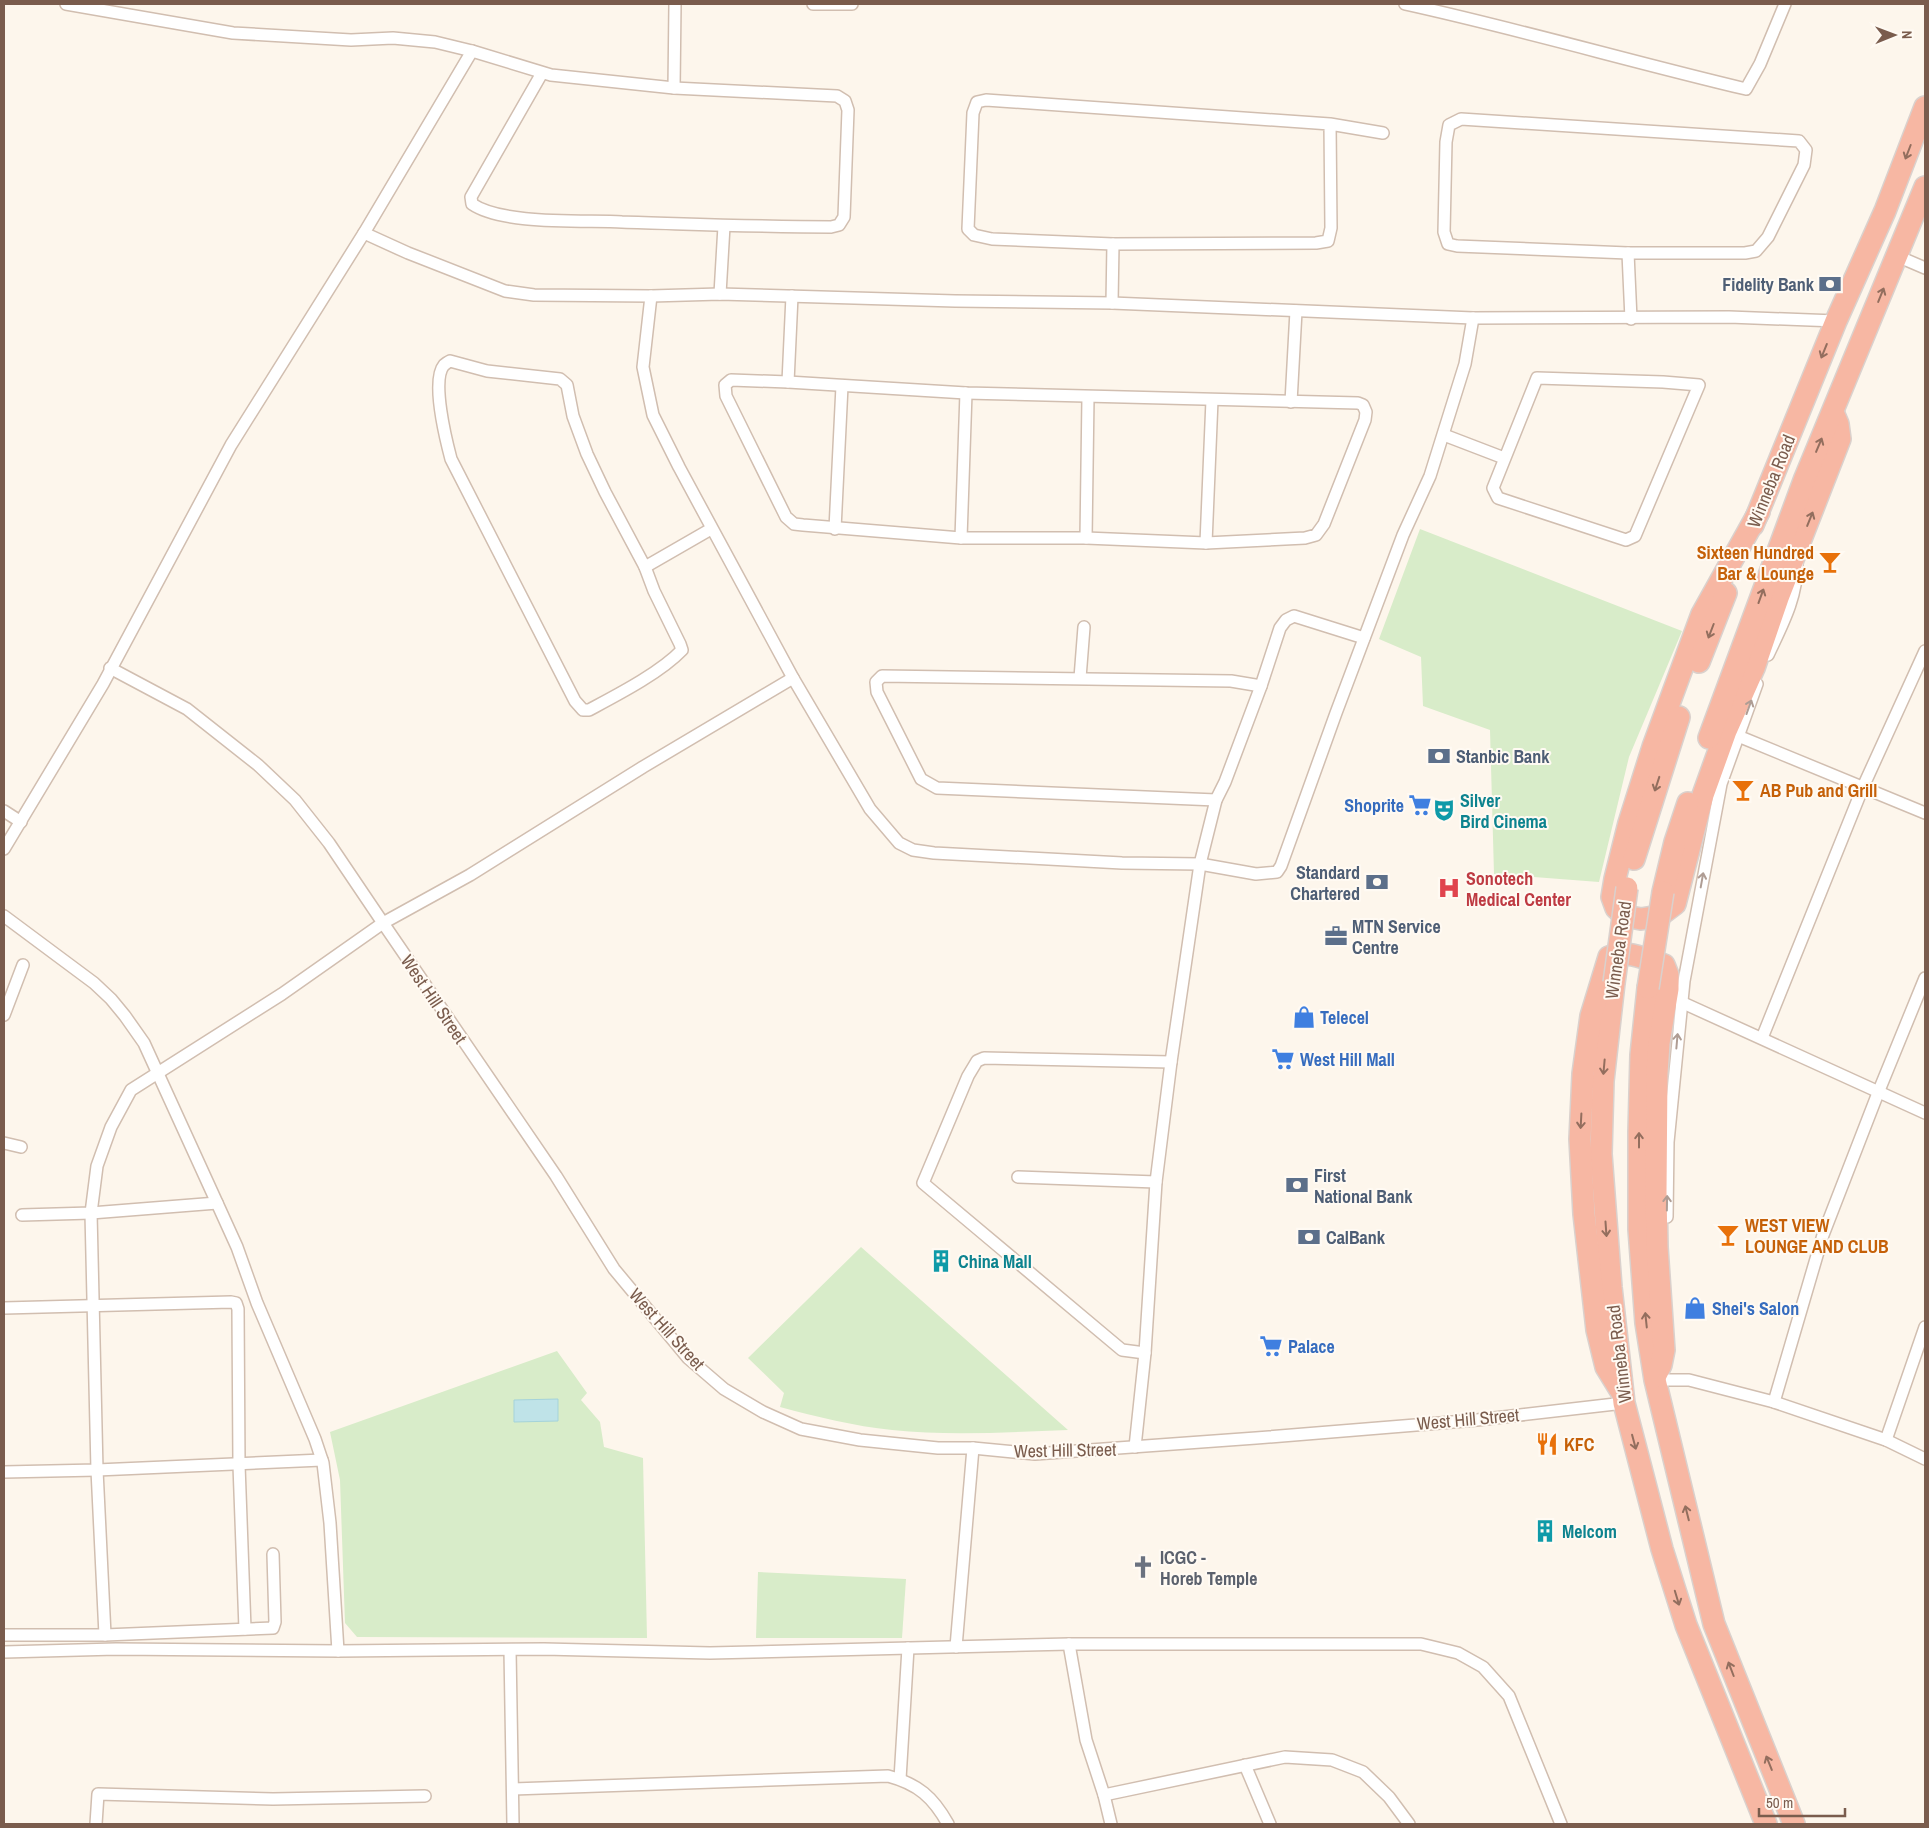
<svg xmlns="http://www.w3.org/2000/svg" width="1929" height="1828" font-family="'Archivo Narrow',sans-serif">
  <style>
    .green { fill: #d8ecc9 }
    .water { fill: #bfe3e8; stroke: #a5d3da }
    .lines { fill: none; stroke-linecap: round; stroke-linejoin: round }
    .street-casing { stroke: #d1beb0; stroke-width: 14 }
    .highway-casing { stroke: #dad1cd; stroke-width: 24 }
    .street { stroke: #fff; stroke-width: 11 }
    .highway { stroke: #f7b7a3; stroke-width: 21 }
    .highway-bridge-casing { stroke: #dad1cd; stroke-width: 24; stroke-linecap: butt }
    .highway-bridge { stroke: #f7b7a3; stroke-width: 21 }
    .oneway { stroke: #936e5e }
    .oneway2 { stroke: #af9d94 }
    .labels { text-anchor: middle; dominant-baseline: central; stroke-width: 4; stroke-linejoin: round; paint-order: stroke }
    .service-label { font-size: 18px; font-weight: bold; fill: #4e5e75; stroke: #fffaf3; text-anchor: start }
    .street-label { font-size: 18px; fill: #7a5c4d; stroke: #fffaf3 }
    .food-label { font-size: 18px; font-weight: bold; fill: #c56008; stroke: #fffaf3; text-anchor: start }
    .culture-label { font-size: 18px; font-weight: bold; fill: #0d838f; stroke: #fffaf3; text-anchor: start }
    .shop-label { font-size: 18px; font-weight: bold; fill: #366cbe; stroke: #fffaf3; text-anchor: start }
    .health-label { font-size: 18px; font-weight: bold; fill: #be3a42; stroke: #fffaf3; text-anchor: start }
    .worship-label { font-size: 18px; font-weight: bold; fill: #5b616d; stroke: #fffaf3; text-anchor: start }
  </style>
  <rect width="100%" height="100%" fill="#fdf6ec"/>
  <g class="green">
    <path d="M 1420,529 L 1682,631 L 1629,757 L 1599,882 L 1494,874 L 1490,730 L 1423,706 L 1421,657 L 1379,639 Z"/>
    <path d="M 861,1247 L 1068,1430 C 1010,1432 950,1436 892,1430 C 854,1426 817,1417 780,1407 L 784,1393 L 748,1358 Z"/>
    <path d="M 557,1351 L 587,1393 L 581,1400 L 600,1422 L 604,1447 L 643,1458 L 647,1638 L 357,1637 L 345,1623 L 340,1480 L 330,1432 Z"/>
    <path d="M 758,1572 L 906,1579 L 902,1638 L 756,1638 Z"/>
  </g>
  <path class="water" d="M 558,1399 L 558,1421 L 514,1422 L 514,1400 Z"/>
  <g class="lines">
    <defs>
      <g id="street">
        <path d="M 66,4 L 233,33 L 351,40 L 393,38 L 435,42 L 472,51 L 551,75 L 674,88 L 837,96 L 845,101 L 848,110 L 844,217 L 839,225 L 831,227 C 761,227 692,224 622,222 C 583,220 503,225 472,204 L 471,197 L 542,73"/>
        <path d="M 813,4 L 852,4"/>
        <path d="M 1405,4 C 1519,29 1632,62 1746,89 L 1760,64 L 1785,4"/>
        <path d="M 674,88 L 675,4"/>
        <path d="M 1461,119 L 1799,141 L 1806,150 L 1804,165 L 1768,237 L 1756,251 L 1745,253 L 1628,253 L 1457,246 L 1448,244 L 1444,232 L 1446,142 L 1449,125 Z"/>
        <path d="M 1330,124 L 1331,228 L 1328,241 L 1316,243 L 1113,244 L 992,239 L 974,235 L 968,229 L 973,113 L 977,102 L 986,100 L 1330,124 L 1383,133"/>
        <path d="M 364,233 L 408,253 L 505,291 L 534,295 L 651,296 L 720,294 L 955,301 L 1112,303 L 1473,318 L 1729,317 L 1836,321"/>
        <path d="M 1628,253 L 1631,319"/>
        <path d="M 1897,256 L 1925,268"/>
        <path d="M 720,294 L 724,226"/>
        <path d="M 651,296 L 643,367 L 653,415 L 679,467 L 793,678 L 870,809 L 899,843 L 913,850 L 934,853 L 1122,863 L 1200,864 L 1256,874 L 1277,872 L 1281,866 L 1336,713 L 1403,535 L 1430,476 L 1465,364 L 1473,318"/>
        <path d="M 1112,303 L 1113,244"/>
        <path d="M 450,361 L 487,371 L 560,379 L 567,385 L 573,416 L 587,454 L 605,492 L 645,567 L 654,591 L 680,644 L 682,650 C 660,673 617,695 589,710 L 583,710 L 575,701 L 451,459 C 446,440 431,380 444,365 C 444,365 449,361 450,361 Z"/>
        <path d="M 1537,378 L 1663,382 L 1699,385 L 1635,536 L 1626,540 L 1498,498 L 1493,488 Z"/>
        <path d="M 731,380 L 788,382 L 966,393 L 1358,403 L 1363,405 L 1366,412 L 1365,420 L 1324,524 L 1316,535 L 1305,538 L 1206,543 L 1086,538 L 961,538 L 803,525 L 794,524 L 786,517 L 726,396 L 725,385 Z"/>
        <path d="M 788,382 L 792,296"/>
        <path d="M 1291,402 L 1296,311"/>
        <path d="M 1444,435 L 1504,458"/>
        <path d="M 835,529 L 842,386"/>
        <path d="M 961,538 L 966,393"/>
        <path d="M 1086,538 L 1088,397"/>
        <path d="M 1206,543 L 1212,400"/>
        <path d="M 645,567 L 711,529"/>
        <path d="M 1768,655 C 1782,625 1797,598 1797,564"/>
        <path d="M 110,668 L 187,709 L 258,765 L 295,800 L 329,843 L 383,923 L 556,1176 L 614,1269 L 688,1358 L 724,1389 L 763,1412 L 801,1429 L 860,1440 L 938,1448 L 973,1448 L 1035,1454 L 1256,1438 L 1477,1420 L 1624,1403"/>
        <path d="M 1080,678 L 1084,627"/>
        <path d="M 1738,736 L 1925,813"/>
        <path d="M 1216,800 L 937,788 L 921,779 L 877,692 L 876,682 L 882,676 L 1231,681 L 1261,686"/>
        <path d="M 4,811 L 21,822"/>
        <path d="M 4,849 L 103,684 L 231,445 L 364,233 L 472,51"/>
        <path d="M 4,916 L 94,983 L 111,999 L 125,1016 L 144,1043 L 217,1203 L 237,1247 L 257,1303 L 315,1439 L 323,1463 L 330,1523 L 338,1651"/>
        <path d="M 1681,1002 L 1925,1113"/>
        <path d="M 4,1015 L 23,965"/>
        <path d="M 1762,1038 L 1863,787 L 1925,651"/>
        <path d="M 4,1143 L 21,1147"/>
        <path d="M 1018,1177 L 1156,1182"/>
        <path d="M 22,1215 L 91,1213 L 217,1203"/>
        <path d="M 1667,1217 L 1668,1142 L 1684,981 L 1721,784 L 1757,684"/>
        <path d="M 4,1308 L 231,1302 L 236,1303 L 238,1309 L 239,1465 L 245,1629"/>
        <path d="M 1145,1353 L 1122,1350 L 923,1183 L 968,1076 L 977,1061 L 984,1058 L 1171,1062"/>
        <path d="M 1655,1380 L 1689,1380 L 1774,1402 L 1886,1440 L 1925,1459"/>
        <path d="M 1774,1402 L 1823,1235 L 1878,1093 L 1925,978"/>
        <path d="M 1886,1440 L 1925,1327"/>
        <path d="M 1135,1447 L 1145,1353 L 1156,1182 L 1171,1062 L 1200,864 L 1216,800 L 1225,782 L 1261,686 L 1280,628 L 1286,620 L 1294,616 L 1364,638"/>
        <path d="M 4,1472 L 97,1470 L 322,1460"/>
        <path d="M 4,1635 L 105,1635 L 273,1628 L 275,1622 L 273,1554"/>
        <path d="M 105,1635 L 97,1470 L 91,1213 L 97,1166 L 111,1127 L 131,1090 L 282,994 L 383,923 L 470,875 L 643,767 L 793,678"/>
        <path d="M 1069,1644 L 1086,1740 L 1104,1795 L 1111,1824"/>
        <path d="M 956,1647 L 973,1448"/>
        <path d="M 510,1650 L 513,1824"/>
        <path d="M 4,1652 L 116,1649 L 338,1651 L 544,1649 L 710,1653 L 1069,1644 L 1421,1644 L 1458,1653 L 1483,1667 L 1509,1696 L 1561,1824"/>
        <path d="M 1245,1765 L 1270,1824"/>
        <path d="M 900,1779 L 908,1648"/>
        <path d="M 513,1789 L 888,1776 C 918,1784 933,1797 948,1824"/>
        <path d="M 1104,1795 L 1285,1757 L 1332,1760 L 1363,1772 L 1389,1797 L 1409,1824"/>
        <path d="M 96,1824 L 98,1794 L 273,1799 L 425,1796"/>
      </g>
      <g id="highway">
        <path d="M 1759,512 L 1702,614 L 1653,747 L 1629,823 L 1615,879 L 1612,897 L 1616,908 L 1625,916 L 1641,919 L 1659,916 L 1675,904 L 1703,795 L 1726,731 L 1754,668 L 1778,598 L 1840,439 L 1838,424 L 1833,412"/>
        <path d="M 1753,525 L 1836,321 L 1885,211 L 1925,107"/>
        <path d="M 1699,662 L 1726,593"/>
        <path d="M 1709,738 L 1805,478 L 1925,187"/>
        <path d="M 1634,859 L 1679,717"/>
        <path d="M 1663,892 L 1675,842 L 1688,803"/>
        <path d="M 1614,983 L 1603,1081 L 1601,1154 L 1611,1287 L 1624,1403 L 1662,1549 L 1686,1625 L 1766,1824"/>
        <path d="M 1648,988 L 1641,1055 L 1639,1132 L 1639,1229 L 1646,1323 L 1655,1380 L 1714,1624 L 1794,1824"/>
        <path d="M 1622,1393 L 1606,1367 L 1597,1330 L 1584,1214 L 1580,1139 L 1583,1074 L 1591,1016 L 1609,957 C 1625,949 1647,959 1664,965 L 1668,975 L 1668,989 L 1659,1043 L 1657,1073 L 1656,1192 L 1657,1247 L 1664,1350 L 1661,1365 L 1655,1377"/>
      </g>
    </defs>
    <use href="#street" class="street-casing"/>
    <use href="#highway" class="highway-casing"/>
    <use href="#street" class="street"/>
    <use href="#highway" class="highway"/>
    <defs>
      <g id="highway-bridge">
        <path d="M 1614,983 L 1627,888"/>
        <path d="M 1648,988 L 1663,892"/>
      </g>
    </defs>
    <use href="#highway-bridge" class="highway-bridge-casing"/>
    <use href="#highway-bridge" class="highway-bridge"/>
  </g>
  <defs><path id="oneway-shaft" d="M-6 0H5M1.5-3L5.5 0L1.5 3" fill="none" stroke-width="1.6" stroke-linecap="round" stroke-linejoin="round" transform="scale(1.25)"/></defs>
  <g class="oneway">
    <use href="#oneway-shaft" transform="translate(1908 152) rotate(111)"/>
    <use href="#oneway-shaft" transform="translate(1881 295) rotate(-68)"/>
    <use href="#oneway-shaft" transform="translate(1824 351) rotate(112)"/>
    <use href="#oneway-shaft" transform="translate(1819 445) rotate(-67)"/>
    <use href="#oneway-shaft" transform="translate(1810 519) rotate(-68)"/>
    <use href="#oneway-shaft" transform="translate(1761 596) rotate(-70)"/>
    <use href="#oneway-shaft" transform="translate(1711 631) rotate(111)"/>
    <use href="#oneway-shaft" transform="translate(1657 784) rotate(108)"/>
    <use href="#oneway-shaft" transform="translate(1604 1067) rotate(95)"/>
    <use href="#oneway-shaft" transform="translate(1581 1121) rotate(93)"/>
    <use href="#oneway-shaft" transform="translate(1639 1140) rotate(-90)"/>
    <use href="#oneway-shaft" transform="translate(1606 1229) rotate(86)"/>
    <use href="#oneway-shaft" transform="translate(1646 1320) rotate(-96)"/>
    <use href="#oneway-shaft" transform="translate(1634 1442) rotate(75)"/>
    <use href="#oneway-shaft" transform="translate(1687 1513) rotate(-104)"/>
    <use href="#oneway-shaft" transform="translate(1677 1598) rotate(73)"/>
    <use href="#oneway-shaft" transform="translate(1731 1669) rotate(-111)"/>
    <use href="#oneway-shaft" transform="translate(1769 1763) rotate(-112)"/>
  </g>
  <g class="oneway2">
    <use href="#oneway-shaft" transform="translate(1749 707) rotate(-70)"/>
    <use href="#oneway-shaft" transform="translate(1702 880) rotate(-80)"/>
    <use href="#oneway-shaft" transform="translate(1677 1041) rotate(-85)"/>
    <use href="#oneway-shaft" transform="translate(1667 1203) rotate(-89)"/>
  </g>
  <defs>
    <symbol id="bank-bare" viewBox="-9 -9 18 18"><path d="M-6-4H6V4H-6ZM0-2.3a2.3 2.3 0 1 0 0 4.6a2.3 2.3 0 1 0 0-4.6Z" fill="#5c6f8a" stroke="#fffaf3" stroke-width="2.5" paint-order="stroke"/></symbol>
    <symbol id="bar-bare" viewBox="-9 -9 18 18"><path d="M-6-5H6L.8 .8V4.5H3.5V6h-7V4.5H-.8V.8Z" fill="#e8710a" stroke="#fffaf3" stroke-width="2.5" paint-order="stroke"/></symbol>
    <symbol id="supermarket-bare" viewBox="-9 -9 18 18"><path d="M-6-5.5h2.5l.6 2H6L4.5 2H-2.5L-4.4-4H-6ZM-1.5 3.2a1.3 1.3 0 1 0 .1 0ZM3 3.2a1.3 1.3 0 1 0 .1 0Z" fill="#3f7fe0" stroke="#fffaf3" stroke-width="2.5" paint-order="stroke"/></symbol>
    <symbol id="theatre-bare" viewBox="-9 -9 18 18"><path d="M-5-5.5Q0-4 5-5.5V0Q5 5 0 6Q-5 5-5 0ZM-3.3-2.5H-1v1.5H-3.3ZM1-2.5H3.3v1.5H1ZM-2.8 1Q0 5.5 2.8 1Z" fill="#0f9aa8" stroke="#fffaf3" stroke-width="2.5" paint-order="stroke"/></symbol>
    <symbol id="hospital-bare" viewBox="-9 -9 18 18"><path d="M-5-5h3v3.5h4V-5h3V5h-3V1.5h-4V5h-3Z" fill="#e0444e" stroke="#fffaf3" stroke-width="2.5" paint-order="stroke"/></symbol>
    <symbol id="office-bare" viewBox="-9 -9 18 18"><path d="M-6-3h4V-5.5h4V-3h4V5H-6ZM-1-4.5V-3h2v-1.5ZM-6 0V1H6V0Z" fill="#5c6f8a" stroke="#fffaf3" stroke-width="2.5" paint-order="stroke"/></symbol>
    <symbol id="shop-bare" viewBox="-9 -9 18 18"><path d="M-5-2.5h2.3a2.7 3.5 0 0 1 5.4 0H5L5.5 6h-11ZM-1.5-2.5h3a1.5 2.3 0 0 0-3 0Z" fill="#3f7fe0" stroke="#fffaf3" stroke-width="2.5" paint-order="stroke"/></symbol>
    <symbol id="building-bare" viewBox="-9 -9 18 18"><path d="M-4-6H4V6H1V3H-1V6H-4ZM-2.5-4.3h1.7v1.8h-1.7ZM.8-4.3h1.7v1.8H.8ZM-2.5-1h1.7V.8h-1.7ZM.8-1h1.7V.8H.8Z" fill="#0f9aa8" stroke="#fffaf3" stroke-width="2.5" paint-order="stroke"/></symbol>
    <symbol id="restaurant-bare" viewBox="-9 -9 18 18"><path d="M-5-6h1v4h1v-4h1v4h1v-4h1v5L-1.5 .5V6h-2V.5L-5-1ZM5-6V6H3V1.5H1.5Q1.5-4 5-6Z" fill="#e8710a" stroke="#fffaf3" stroke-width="2.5" paint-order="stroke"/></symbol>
    <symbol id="church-bare" viewBox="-9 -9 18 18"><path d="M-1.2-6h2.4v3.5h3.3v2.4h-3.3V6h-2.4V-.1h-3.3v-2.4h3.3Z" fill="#6b7280" stroke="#fffaf3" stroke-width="2.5" paint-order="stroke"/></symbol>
  </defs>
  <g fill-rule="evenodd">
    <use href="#bank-bare" x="1814" y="268" width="32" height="32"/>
    <use href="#bar-bare" x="1814" y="546" width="32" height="32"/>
    <use href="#bank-bare" x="1423" y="740" width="32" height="32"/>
    <use href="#bar-bare" x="1727" y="774" width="32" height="32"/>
    <use href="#supermarket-bare" x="1404" y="789" width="32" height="32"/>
    <use href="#theatre-bare" x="1428" y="794" width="32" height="32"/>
    <use href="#bank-bare" x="1361" y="866" width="32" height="32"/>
    <use href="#hospital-bare" x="1433" y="872" width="32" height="32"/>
    <use href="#office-bare" x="1320" y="920" width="32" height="32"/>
    <use href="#shop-bare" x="1288" y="1001" width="32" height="32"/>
    <use href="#supermarket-bare" x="1267" y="1043" width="32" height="32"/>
    <use href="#bank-bare" x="1281" y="1169" width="32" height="32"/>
    <use href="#bar-bare" x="1712" y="1219" width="32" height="32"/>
    <use href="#bank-bare" x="1293" y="1221" width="32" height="32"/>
    <use href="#building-bare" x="925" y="1245" width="32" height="32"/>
    <use href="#shop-bare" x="1679" y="1292" width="32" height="32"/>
    <use href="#supermarket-bare" x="1255" y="1330" width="32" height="32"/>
    <use href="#restaurant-bare" x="1531" y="1428" width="32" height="32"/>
    <use href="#building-bare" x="1529" y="1515" width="32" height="32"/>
    <use href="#church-bare" x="1127" y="1551" width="32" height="32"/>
  </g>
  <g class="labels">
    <g class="service-label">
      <text x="1814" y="284" text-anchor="end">Fidelity Bank</text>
      <text x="1456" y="756">Stanbic Bank</text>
      <text x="1360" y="872" text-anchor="end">Standard<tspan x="1360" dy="21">Chartered</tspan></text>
      <text x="1352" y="926">MTN Service<tspan x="1352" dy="21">Centre</tspan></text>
      <text x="1314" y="1175">First<tspan x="1314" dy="21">National Bank</tspan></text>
      <text x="1326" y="1237">CalBank</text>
    </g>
    <g class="street-label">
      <text transform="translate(1771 481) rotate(-68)">Winneba Road</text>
      <text transform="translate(1618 950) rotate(-82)">Winneba Road</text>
      <text transform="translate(434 999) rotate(56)">West Hill Street</text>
      <text transform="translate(667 1329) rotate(48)">West Hill Street</text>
      <text transform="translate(1619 1354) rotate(-97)">Winneba Road</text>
      <text transform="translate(1468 1419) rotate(-5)">West Hill Street</text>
      <text transform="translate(1065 1450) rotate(-1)">West Hill Street</text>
    </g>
    <g class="food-label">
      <text x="1814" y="552" text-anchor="end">Sixteen Hundred<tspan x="1814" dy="21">Bar &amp; Lounge</tspan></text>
      <text x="1760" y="790">AB Pub and Grill</text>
      <text x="1745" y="1225">WEST VIEW<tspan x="1745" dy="21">LOUNGE AND CLUB</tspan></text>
      <text x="1564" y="1444">KFC</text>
    </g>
    <g class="culture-label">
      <text x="1460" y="800">Silver<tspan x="1460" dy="21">Bird Cinema</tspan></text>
      <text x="958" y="1261">China Mall</text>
      <text x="1562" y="1531">Melcom</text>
    </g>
    <g class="shop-label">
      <text x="1404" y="805" text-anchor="end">Shoprite</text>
      <text x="1320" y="1017">Telecel</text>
      <text x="1300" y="1059">West Hill Mall</text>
      <text x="1712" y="1308">Shei's Salon</text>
      <text x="1288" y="1346">Palace</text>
    </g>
    <g class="health-label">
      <text x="1466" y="878">Sonotech<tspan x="1466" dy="21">Medical Center</tspan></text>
    </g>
    <g class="worship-label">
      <text x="1160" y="1557">ICGC -<tspan x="1160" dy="21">Horeb Temple</tspan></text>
    </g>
  </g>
  <rect width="1929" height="1828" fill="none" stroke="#7a5c4d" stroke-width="10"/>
  <g transform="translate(1894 35) rotate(89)" stroke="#fffaf3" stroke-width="4" paint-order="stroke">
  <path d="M0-4L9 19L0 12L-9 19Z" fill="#7a5c4d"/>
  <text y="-8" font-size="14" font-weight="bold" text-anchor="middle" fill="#7a5c4d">N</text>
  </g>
  <path d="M1759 1808v8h86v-8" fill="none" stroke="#7a5c4d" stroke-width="2.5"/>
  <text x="1766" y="1808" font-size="15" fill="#7a5c4d" stroke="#fffaf3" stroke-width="4" paint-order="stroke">50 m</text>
</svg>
